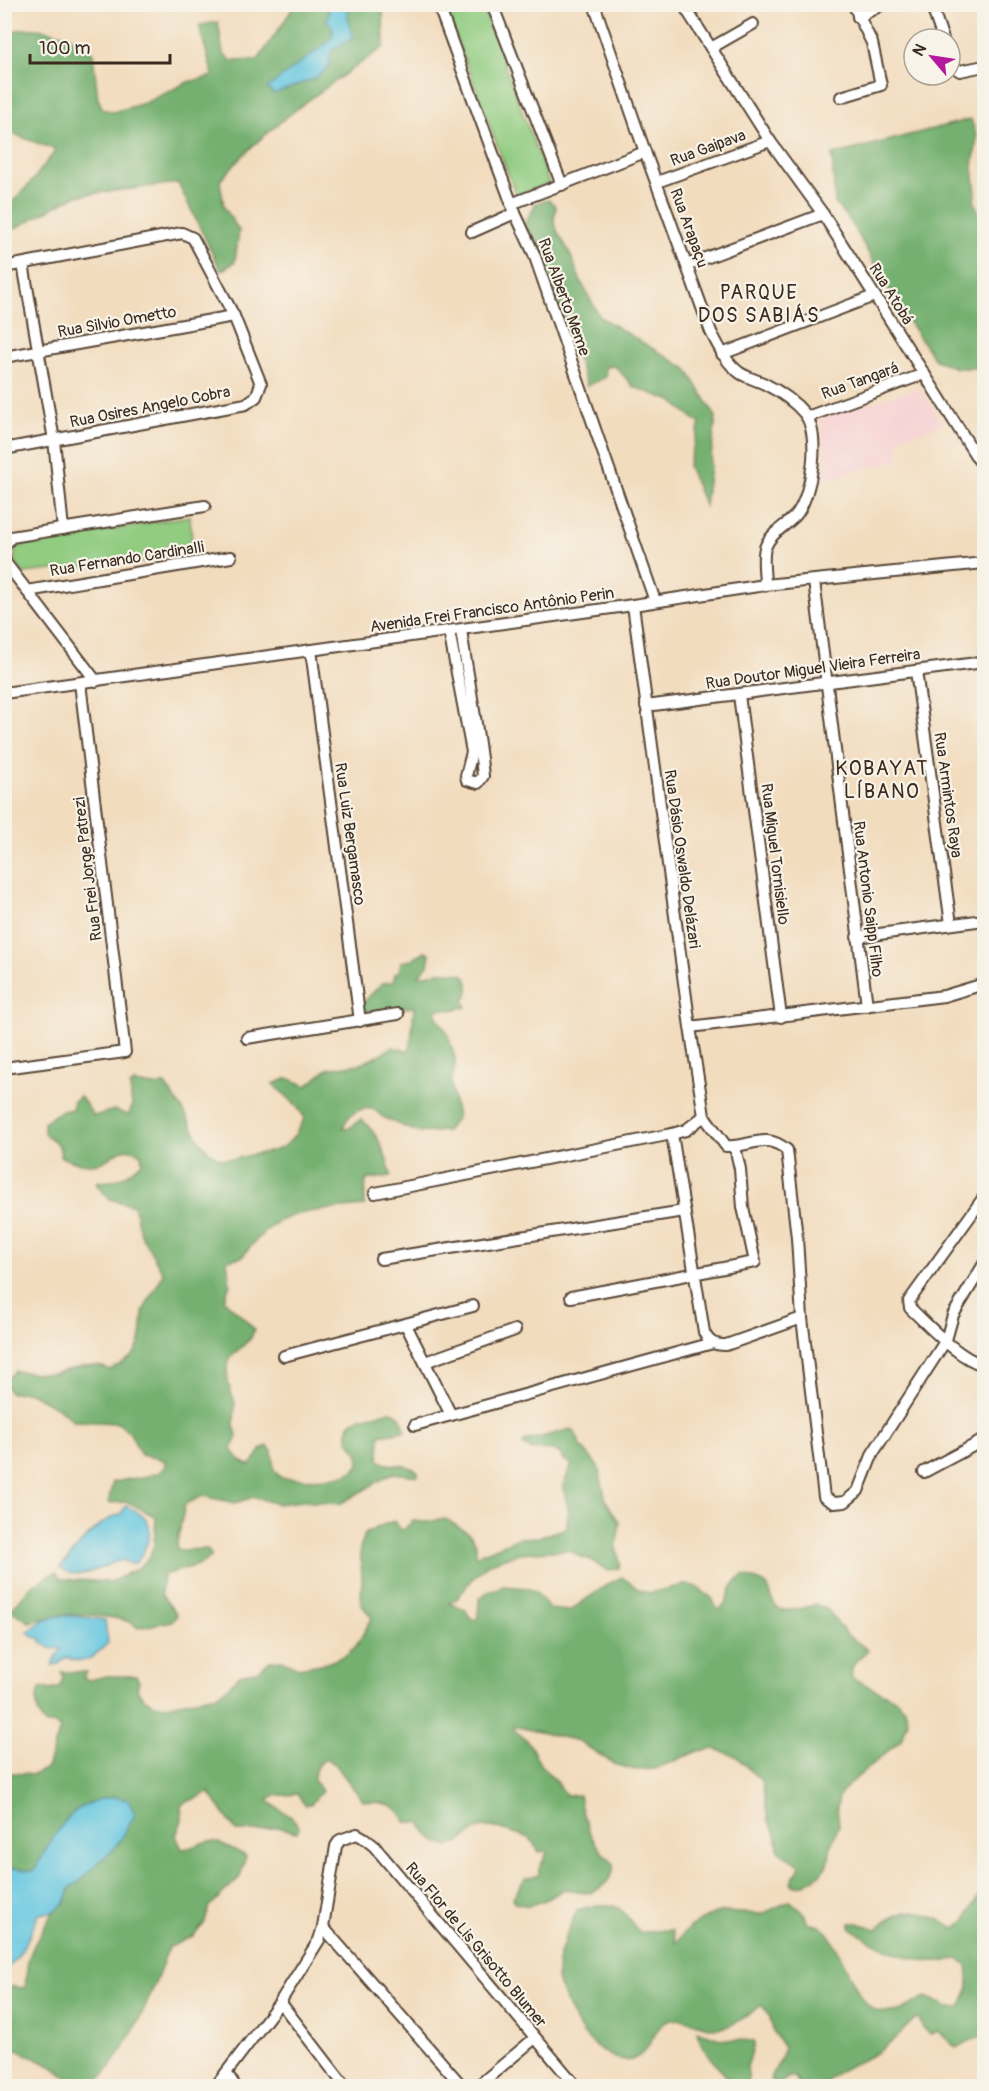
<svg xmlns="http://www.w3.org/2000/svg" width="989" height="2091" font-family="Pangolin,sans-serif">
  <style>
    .built { fill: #f7cfd2 }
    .green { fill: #91cc81; stroke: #667b50; stroke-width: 1.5 }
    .forest { fill: #74b06f; stroke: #586d46; stroke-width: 1.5 }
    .water { fill: #62c6e0; stroke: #4e787f; stroke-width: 1.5 }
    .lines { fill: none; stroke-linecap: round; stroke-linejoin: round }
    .minor-casing { stroke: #564536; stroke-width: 14 }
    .minor { stroke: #fff; stroke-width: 10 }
    .labels { text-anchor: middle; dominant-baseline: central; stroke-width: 4.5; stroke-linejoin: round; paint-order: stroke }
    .street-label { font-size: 16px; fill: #3b2a1e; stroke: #f7f3e8 }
    .quarter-label { font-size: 20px; letter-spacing: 1.5px; fill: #3b2a1e; stroke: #f7f3e8 }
  </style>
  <rect width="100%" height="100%" fill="#f7f3e8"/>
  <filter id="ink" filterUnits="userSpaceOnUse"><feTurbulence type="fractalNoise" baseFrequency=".0167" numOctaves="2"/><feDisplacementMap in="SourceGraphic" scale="12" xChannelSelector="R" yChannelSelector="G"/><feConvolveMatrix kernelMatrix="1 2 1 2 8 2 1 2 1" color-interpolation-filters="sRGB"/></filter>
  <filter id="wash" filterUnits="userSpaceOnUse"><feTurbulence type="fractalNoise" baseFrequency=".008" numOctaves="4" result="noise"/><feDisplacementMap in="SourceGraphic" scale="24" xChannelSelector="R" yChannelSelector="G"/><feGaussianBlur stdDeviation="1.35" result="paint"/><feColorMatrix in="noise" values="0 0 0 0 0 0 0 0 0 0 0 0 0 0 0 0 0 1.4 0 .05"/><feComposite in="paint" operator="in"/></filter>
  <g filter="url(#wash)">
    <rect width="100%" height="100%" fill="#f2dcbe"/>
    <path class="built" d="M 916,389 L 924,393 L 943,425 L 899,438 L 899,460 L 823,479 L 827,464 L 820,417 Z"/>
    <g class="green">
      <path d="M 444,5 L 482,5 L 549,183 L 516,195 Z"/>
      <path d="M 190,516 L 193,556 L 23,573 L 15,559 L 15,547 Z"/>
    </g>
    <g class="forest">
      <path d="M 295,5 L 383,5 L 384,47 C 327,87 265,126 220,181 L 224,207 L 239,231 L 235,262 L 221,271 L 178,183 L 75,196 L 5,234 L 5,210 L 33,180 L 56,150 L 5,131 L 5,35 C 23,24 50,29 69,37 C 77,40 85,47 93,53 L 98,99 L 103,109 L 113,112 L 145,103 L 188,82 L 213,76 L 199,25 L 218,22 L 223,53 L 232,61 L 258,60 Z"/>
      <path d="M 971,119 L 977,138 L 973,167 L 976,193 L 974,200 L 984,226 L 984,364 L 981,368 L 957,368 L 935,360 L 898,306 L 851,222 L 835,204 L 832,155 Z"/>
      <path d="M 549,200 L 556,206 L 554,221 L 558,233 L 569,251 L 581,282 L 600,317 L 687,369 L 716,417 L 705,506 L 688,466 L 700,424 L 672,401 L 634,387 L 615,366 L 605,367 L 606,377 L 587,386 L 538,245 L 524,225 L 536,203 Z"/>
      <path d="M 425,951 L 430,954 L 428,965 L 419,975 C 426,977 431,973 438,972 C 446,971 455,973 463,974 C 471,983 469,993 464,1002 L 467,1007 L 452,1010 L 439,1009 L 436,1013 L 438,1019 L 447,1032 L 455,1058 L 455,1068 L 451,1082 L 457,1118 L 446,1131 C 438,1131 424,1134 418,1132 C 414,1131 385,1119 383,1117 C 379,1115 377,1110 372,1109 C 359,1106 346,1117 343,1128 L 348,1129 L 361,1119 C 379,1134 386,1154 391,1176 L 366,1180 L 364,1206 C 339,1209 308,1209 284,1219 C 267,1226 253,1243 242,1257 L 227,1260 L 230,1284 L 224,1300 C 232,1308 251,1323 254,1330 L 251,1338 L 230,1358 L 227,1369 L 228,1383 L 235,1403 L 234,1425 L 237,1436 L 232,1449 C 237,1456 241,1464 251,1465 L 262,1449 L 267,1446 L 272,1451 L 274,1470 L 281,1478 C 297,1478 364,1485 359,1457 C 358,1450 349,1444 348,1437 C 347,1433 349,1427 350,1423 L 357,1419 L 391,1411 C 401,1414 403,1421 405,1431 L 380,1435 L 379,1460 C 389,1469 407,1461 418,1472 L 418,1476 L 393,1473 L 340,1504 L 303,1501 L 277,1504 L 254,1497 L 235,1503 L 203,1496 L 185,1504 L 176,1548 L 181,1550 L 207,1549 L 212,1556 L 201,1564 L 163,1575 L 161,1594 L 177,1615 L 172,1621 L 138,1628 C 128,1615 73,1613 57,1616 C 47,1618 38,1620 29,1622 L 11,1610 L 31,1586 L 56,1572 L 61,1579 L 111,1582 L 138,1568 L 149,1558 L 154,1545 L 156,1517 L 128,1502 L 108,1503 L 113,1482 C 130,1478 149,1479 164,1469 L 165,1462 L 161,1459 L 141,1455 L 130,1433 L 118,1423 L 73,1421 L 58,1408 L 32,1394 L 25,1392 L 11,1393 L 5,1386 L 5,1381 L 15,1371 C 28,1372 42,1375 54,1373 C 75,1370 90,1360 110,1370 C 131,1359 140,1354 142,1329 C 142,1323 142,1316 144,1310 C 149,1297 158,1286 163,1273 L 140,1233 L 134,1206 L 110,1199 L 96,1184 L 98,1181 C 116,1184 130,1174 142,1162 L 141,1154 C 122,1143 117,1155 102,1162 C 90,1167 70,1162 60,1156 C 63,1145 53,1140 44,1134 L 44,1122 L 61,1111 L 72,1109 L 74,1101 L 80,1096 L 94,1116 L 114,1110 L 129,1115 L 132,1106 L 130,1086 L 134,1083 L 155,1086 L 164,1084 C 171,1094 180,1104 186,1115 C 194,1131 207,1161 229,1159 C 238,1159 247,1155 256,1154 C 287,1150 290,1144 305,1118 L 295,1104 L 273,1084 L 288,1078 L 307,1086 L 327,1069 L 359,1064 L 374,1058 L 393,1047 L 408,1051 L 411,1044 L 414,1007 L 370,1011 L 361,1010 L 362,1004 L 382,983 L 393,982 L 395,974 L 399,971 L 401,962 L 412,960 Z"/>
      <path d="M 571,1429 L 575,1432 L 581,1446 L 598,1466 L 606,1501 L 620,1523 L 616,1548 L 620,1563 L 619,1568 L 608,1571 L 589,1559 L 583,1558 L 568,1550 L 519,1553 L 488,1564 L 470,1581 L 458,1598 L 449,1603 L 465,1609 L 470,1618 L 475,1620 L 478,1617 L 479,1599 L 486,1593 L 504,1586 L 527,1588 L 537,1593 L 549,1609 L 569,1611 L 611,1582 L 622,1577 L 640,1590 L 649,1593 L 683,1585 L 695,1586 L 712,1598 L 716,1607 L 720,1610 C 732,1599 725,1588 743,1575 C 750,1578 760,1580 765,1584 C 772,1591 771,1599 775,1606 C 781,1615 808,1607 816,1604 L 828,1610 L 846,1634 L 868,1650 C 858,1659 849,1664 852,1678 L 897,1700 L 905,1709 L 908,1721 L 901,1740 L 846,1787 L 839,1797 L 837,1807 L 839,1825 L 831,1846 L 828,1864 L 820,1874 L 804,1885 L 795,1886 L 791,1884 C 792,1876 799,1873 800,1865 L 782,1854 L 778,1849 L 776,1834 L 768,1820 L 762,1782 L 736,1756 L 714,1749 L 698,1751 L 655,1769 L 635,1770 L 614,1764 L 579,1741 L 513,1726 L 513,1729 L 528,1741 L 541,1766 L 558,1783 L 566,1796 L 579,1795 C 582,1814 589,1836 601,1851 C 604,1856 611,1858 613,1865 C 616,1877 599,1892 587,1893 C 580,1893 572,1890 564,1889 L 548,1899 L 529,1906 L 515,1903 L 513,1897 L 525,1879 L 539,1875 L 539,1869 L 547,1853 L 545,1851 L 539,1852 L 530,1838 C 516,1834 499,1826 484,1827 C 472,1829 467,1839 456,1844 C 440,1851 426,1834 420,1822 L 405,1822 C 398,1801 381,1803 363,1801 L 335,1764 L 327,1759 C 316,1763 314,1770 314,1781 L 322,1791 L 311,1804 L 305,1805 L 297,1794 L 273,1796 L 268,1799 C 276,1812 291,1811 299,1827 L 297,1832 L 277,1827 L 259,1831 L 236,1831 L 209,1792 L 181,1805 L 182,1820 L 176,1836 L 182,1849 C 191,1849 197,1844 205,1842 C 217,1838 235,1851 246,1856 L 240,1877 L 210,1906 L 204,1924 L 193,1936 L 168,1948 C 152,1996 131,2045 97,2083 L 80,2085 L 73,2083 L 53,2067 L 5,2044 L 5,1986 L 25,1988 L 28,1960 L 34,1945 L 53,1912 L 65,1903 L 70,1888 L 78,1883 L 98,1862 L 110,1853 L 120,1841 L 115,1797 C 69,1800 54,1835 34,1871 L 5,1867 L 4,1772 L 33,1775 L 47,1768 L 60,1729 L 55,1724 L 46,1725 C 36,1715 33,1698 42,1687 L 50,1690 L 60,1687 L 63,1677 L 61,1672 L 87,1672 L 83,1678 L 88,1680 L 107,1676 L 136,1676 L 139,1681 L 137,1689 L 143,1698 L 154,1704 L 166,1706 L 216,1695 L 226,1689 L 240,1675 L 257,1671 L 270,1661 L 282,1660 L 298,1668 L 327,1663 L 346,1655 L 356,1646 L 372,1618 L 361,1604 L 362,1576 L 360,1548 L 365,1534 L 378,1527 L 394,1521 L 402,1531 L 413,1521 L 425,1522 L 446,1519 L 470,1534 L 476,1544 L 476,1556 L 519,1538 L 538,1537 L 564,1529 L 567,1526 L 568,1508 L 563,1485 L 572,1464 L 564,1460 C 555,1440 536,1457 522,1445 L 526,1441 Z"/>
      <path d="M 984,1886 L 984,2037 L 968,2041 L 956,2048 L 938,2031 L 931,2034 C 923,2030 921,2027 919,2018 L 915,2019 C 903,2030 890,2045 876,2053 C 857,2065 837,2067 824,2086 L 799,2086 L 795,2077 L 789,2077 L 778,2084 L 771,2080 C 774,2068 782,2061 784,2048 L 773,2031 L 770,2017 L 762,2005 C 750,2013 733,2028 718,2028 C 702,2029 685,2014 668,2021 C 651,2028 653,2053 631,2060 C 616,2064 593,2045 584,2034 C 576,2023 558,1990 557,1976 C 556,1956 569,1928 577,1910 C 592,1906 612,1899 624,1913 C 630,1919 633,1926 640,1932 C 651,1933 661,1929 672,1930 L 676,1943 L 689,1927 L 715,1913 L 723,1912 L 762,1914 L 790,1901 L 804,1913 L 808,1924 L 820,1925 C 825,1930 831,1936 834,1943 C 843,1959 859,2002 874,2010 C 882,2013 894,2013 902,2010 C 909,2007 917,2000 926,1997 L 949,2007 L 960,2007 L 969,1987 L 967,1966 L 958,1959 C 949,1960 939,1962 929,1961 C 900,1958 873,1945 850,1927 L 850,1923 L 858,1923 L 877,1929 C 906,1901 924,1912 955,1928 L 966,1920 Z"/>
      <path d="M 697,2031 L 721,2039 L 754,2041 L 754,2045 L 747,2067 L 749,2086 L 737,2086 C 734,2082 730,2080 726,2076 C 716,2066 699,2045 697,2031 Z"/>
    </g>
    <g class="water">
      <path d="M 346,5 L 350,28 L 354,37 L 331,51 L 329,67 L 315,78 L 274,94 L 267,88 L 327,43 L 333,35 L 332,26 L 327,21 L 330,7 Z"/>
      <path d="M 126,1506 C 157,1519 154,1536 137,1562 L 132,1564 L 121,1560 C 101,1566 81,1583 60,1568 C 78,1548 94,1522 121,1514 Z"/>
      <path d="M 58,1616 L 76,1616 L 105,1620 L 108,1643 C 94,1656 86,1667 66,1657 L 59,1664 L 52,1665 L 61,1649 L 58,1648 L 54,1649 L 41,1643 L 42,1639 L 34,1637 L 28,1632 L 43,1620 Z"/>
      <path d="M 115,1797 L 128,1800 L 135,1814 L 120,1841 L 110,1853 L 98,1862 L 78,1883 L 70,1888 L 65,1903 L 53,1912 L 39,1914 C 30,1935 22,1955 5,1971 L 5,1867 L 34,1871 C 55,1835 68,1800 115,1797 Z"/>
    </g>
  </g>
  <g filter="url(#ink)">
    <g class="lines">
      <defs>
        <g id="minor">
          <path d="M 438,4 L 515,213 L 534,254 L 655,601"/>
          <path d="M 492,4 L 562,185"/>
          <path d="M 594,4 L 645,152 L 711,332 C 719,347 726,363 740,373 C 748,378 757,380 765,384 C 779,391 795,402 805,414 C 821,436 812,495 796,515 C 786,526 770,533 765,548 C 762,559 765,574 765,585"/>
          <path d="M 683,4 L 770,141 L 823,214 L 978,459 L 984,464"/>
          <path d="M 931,4 L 943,39"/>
          <path d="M 858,17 L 883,4"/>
          <path d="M 711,48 L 753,24"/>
          <path d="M 950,60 L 954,67 L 960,71 L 984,66"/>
          <path d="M 841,97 L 881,85 L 872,43 L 853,4"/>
          <path d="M 657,182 L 770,141"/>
          <path d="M 511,204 L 645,152"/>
          <path d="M 472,232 L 515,213"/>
          <path d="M 23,264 L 54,440 L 63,529"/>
          <path d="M 687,265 L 823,214"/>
          <path d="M 4,267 L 182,233 L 193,238 L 234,316 L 261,384 L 256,397 L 246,404 L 4,449"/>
          <path d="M 722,354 L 874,296"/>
          <path d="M 4,357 L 234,316"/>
          <path d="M 807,417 L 924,374"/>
          <path d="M 4,547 L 11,537 L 205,506"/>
          <path d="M 4,555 L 5,562 L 96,681"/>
          <path d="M 814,581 L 867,1006"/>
          <path d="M 27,591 L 231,557"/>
          <path d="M 633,605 L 690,1027 L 704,1116 L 726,1146 C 750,1148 764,1131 787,1150 L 797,1238 L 802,1318 L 824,1497 L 834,1503 L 845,1502 L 858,1491 L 873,1453 L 946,1340 L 953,1315 L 984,1264"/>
          <path d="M 449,631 L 472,752 L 466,776 L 467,780 L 478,783 L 483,776 C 478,727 468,678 461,630"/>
          <path d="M 311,650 L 360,1021"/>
          <path d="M 916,671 L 951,924"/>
          <path d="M 4,693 L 633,605 L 765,585 L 984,563"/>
          <path d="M 739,695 L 781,1017"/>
          <path d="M 646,706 L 984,662"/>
          <path d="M 857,937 L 984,920"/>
          <path d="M 690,1027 L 944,996 L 984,984"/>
          <path d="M 247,1038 L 398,1014"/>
          <path d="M 4,1068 L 125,1052 L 80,683"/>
          <path d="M 672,1134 L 704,1332 C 709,1343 714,1345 726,1345 L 802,1318"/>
          <path d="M 375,1193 L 672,1134 L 686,1130 L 704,1116"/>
          <path d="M 984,1197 L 909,1301 L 910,1308 C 929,1326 959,1359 984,1365"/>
          <path d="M 381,1259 L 684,1211"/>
          <path d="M 571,1297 L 755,1262 L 743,1207 L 740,1169 L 735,1147"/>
          <path d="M 406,1325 L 451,1415"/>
          <path d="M 284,1356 L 473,1306"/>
          <path d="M 425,1362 L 515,1330"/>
          <path d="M 415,1425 L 713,1343"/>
          <path d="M 924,1472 L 984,1440"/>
          <path d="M 323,1927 L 462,2086"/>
          <path d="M 280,2002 L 345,2086"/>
          <path d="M 227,2074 L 235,2086"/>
          <path d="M 216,2086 L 280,2002 L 319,1940 L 323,1927 L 336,1846 L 340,1840 L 357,1834 L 364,1838 L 374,1846 L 576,2086"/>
          <path d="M 478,2086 L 535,2038"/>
        </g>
      </defs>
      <use href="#minor" class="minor-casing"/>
      <use href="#minor" class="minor"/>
    </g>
  </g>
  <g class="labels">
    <g class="street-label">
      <text transform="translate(708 148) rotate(-20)">Rua Gaipava</text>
      <text transform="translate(689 228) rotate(70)">Rua Arapaçu</text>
      <text transform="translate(891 294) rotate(58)">Rua Atobá</text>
      <text transform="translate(564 297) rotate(70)">Rua Alberto Meme</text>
      <text transform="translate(117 322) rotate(-10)">Rua Silvio Ometto</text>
      <text transform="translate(860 381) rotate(-20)">Rua Tangará</text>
      <text transform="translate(150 407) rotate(-11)">Rua Osires Angelo Cobra</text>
      <text transform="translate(127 559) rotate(-9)">Rua Fernando Cardinalli</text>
      <text transform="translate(492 610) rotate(-8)">Avenida Frei Francisco Antônio Perin</text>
      <text transform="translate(813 669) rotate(-8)">Rua Doutor Miguel Vieira Ferreira</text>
      <text transform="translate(948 795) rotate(82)">Rua Armintos Raya</text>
      <text transform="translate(350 834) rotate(82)">Rua Luiz Bergamasco</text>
      <text transform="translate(775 854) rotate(83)">Rua Miguel Tornisiello</text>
      <text transform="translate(682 859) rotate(82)">Rua Dásio Oswaldo Delázari</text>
      <text transform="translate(88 869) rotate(-97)">Rua Frei Jorge Patrezi</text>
      <text transform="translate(868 899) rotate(83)">Rua Antonio Saipp Filho</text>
      <text transform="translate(476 1945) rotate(50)">Rua Flor de Lis Grisotto Blumer</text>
    </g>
    <g class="quarter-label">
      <text x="759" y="292">PARQUE<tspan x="759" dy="23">DOS SABIÁS</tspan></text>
      <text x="882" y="768">KOBAYAT<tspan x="882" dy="23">LÍBANO</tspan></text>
    </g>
  </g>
  <rect width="989" height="2091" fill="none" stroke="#f7f3e8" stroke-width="24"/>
  <g transform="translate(932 57) rotate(299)"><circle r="28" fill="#f7f3e8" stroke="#aca397" stroke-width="1.5"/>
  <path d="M0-4.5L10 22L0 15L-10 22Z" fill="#b5179e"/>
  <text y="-9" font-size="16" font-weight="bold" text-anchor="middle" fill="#3b2a1e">N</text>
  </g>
  <path d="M30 54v9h140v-9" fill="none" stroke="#3b2a1e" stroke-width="3"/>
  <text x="39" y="54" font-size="18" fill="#3b2a1e" stroke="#f7f3e8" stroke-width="4.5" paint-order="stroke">100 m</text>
</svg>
